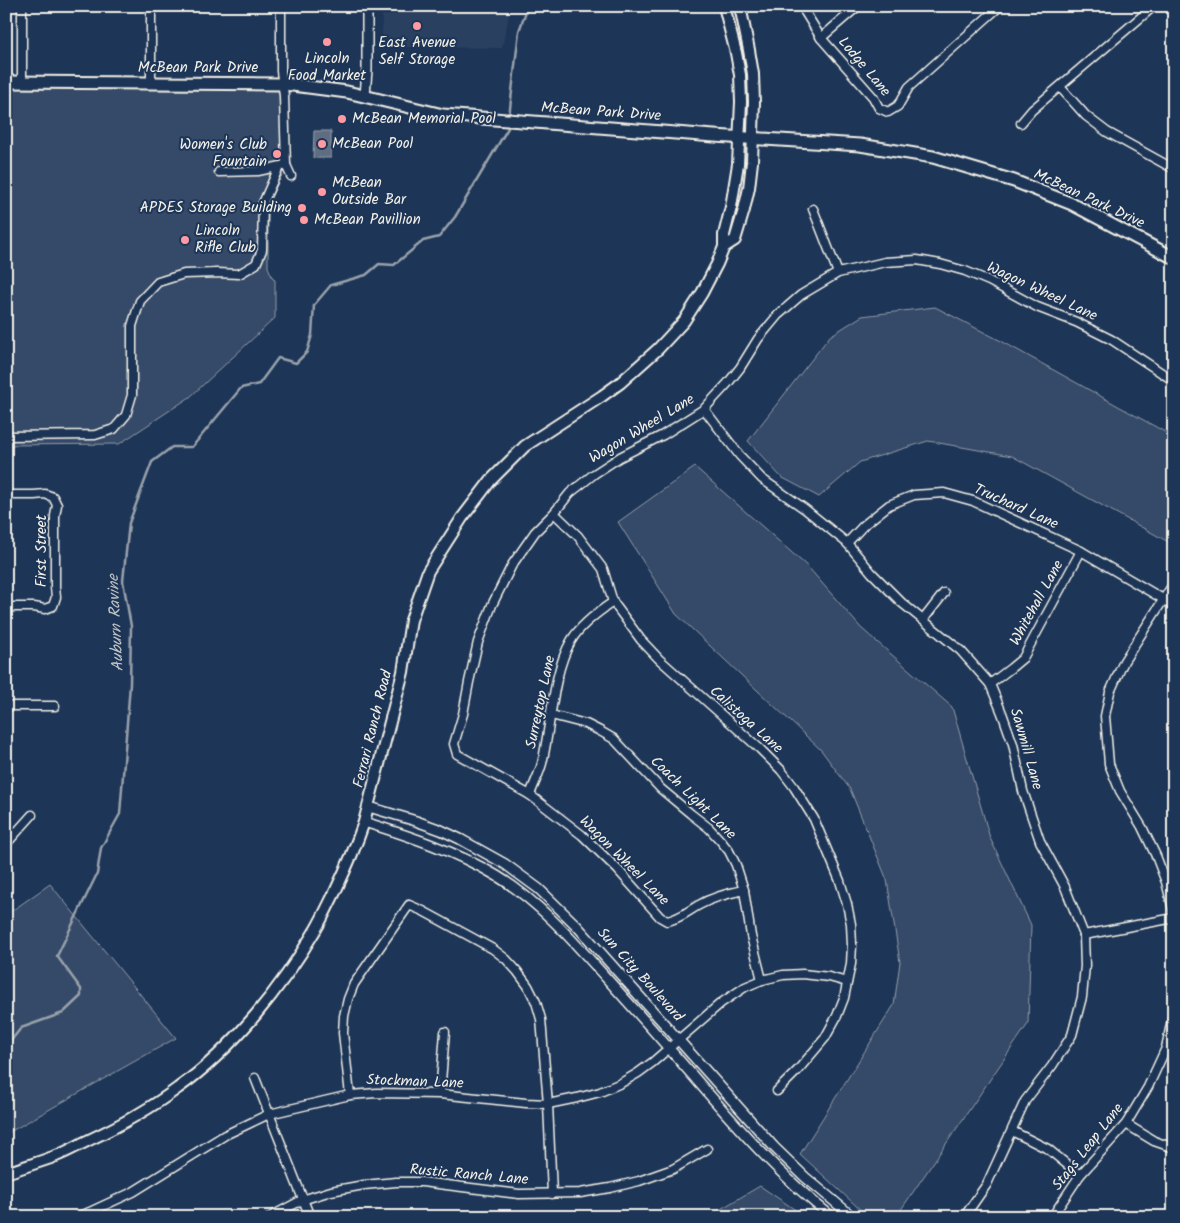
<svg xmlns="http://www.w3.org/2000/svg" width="1180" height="1223" font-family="Kalam,sans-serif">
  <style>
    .built { fill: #2a4060 }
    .green { fill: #354a67; stroke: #949ea8 }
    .water { fill: #5e6d82; stroke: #9aa2ab }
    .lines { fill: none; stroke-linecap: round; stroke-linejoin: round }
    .stream { stroke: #9aa2ab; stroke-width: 2.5 }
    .minor-casing { stroke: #f4f1e8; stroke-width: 11 }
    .tertiary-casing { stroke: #f4f1e8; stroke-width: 12 }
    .secondary-casing { stroke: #f4f1e8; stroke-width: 14 }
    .primary-casing { stroke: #f4f1e8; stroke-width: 15 }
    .minor { stroke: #1d3557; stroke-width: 8 }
    .tertiary { stroke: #1d3557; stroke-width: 9 }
    .secondary { stroke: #1d3557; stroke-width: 10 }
    .primary { stroke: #1d3557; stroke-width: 11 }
    .poi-dot { fill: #ff9aa2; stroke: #1d3557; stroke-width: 2 }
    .labels { text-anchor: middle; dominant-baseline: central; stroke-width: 4; stroke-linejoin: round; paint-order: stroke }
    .poi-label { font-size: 15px; fill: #f4f1e8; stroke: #1d3557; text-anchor: start }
    .street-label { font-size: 15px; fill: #f4f1e8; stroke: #1d3557 }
    .water-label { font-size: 16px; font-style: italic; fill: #c0c3c4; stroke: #1d3557 }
  </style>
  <rect width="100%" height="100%" fill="#1d3557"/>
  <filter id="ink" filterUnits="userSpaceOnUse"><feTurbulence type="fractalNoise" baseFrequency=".02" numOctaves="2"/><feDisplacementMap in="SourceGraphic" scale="10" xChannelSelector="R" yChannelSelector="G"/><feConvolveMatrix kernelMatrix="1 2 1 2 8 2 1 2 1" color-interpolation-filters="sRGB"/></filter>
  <g filter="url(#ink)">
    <path class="built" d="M 448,6 L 511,6 L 502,48 L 382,47 L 382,7 L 448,7 Z"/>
    <g class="green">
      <path d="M 6,87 L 284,88 L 286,167 L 268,203 L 268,267 L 273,279 L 275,280 L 275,318 L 190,397 L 119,444 L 6,445 Z"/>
      <path d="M 935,307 L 1003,342 L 1174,437 L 1174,545 L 1012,456 L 928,441 L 860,462 L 819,497 L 781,477 L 748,441 L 830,336 L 862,316 Z"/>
      <path d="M 695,467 L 808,567 L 861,628 L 952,707 L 990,838 L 1031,925 L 1028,1024 L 896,1217 L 874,1217 L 864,1213 L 800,1154 L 894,1005 L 900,962 L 887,880 L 850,789 L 821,750 L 676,614 L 618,522 Z"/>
      <path d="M 50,884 L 176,1038 L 6,1134 L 6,915 Z"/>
      <path d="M 760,1186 L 806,1217 L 707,1217 Z"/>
    </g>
    <path class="water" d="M 314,131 L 331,131 L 331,158 L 313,158 Z"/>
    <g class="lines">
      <g class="stream">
        <path d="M 509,117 L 519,31 L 528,6"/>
        <path d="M 6,1047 L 21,1028 L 63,1013 L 81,996 L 81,989 L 57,956 L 97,874 L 101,848 L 120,814 L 130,684 L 131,626 L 123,581 L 129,523 L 152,462 L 172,447 L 192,447 L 241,388 L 259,384 L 278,358 L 296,363 L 307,352 L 312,335 L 314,305 L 331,285 L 366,275 L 379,264 L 394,265 L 423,241 L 439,237 L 455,217 L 508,128 L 508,123"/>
      </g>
      <defs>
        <g id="minor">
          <path d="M 22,6 L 22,82"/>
          <path d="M 803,6 L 805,12 L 821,38 L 873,97 L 879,108 L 888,112 L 898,106 L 909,87 L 1000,6"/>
          <path d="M 821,38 L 858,6"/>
          <path d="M 151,83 L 151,6"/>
          <path d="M 1060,87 L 1086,116 L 1107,132 L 1174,169"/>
          <path d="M 1021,123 L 1032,110 L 1154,6"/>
          <path d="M 286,165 L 291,176"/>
          <path d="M 219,172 L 258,171 L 286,165 L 284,96 L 281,71 L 281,6"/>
          <path d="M 813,209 L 838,273"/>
          <path d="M 704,409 L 740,456 L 762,479 L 805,509 L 847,543 L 872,573 L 902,603 L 961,651 L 990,684 L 1002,713 L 1013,744 L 1023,791 L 1040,841 L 1065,887 L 1084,935 L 1085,966 L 1082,997 L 1072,1035 L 1052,1066 L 1025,1101 L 987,1184 L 964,1217"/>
          <path d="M 6,436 L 95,435 L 114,429 L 126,415 L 132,395 L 132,326 L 140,301 L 158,282 L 184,274 L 217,273 L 239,274 L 256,264 L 262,250 L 263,203 L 279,167"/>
          <path d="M 6,495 L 34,495 L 45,494 L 53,497 L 57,505 L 55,516 L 55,587 L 56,597 L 53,606 L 45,609 L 34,607 L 6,607"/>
          <path d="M 554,513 L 578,536 L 603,569 L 613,602 L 641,640 L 659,659 L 760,749 L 781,770 L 794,787 L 814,819 L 840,881 L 847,904 L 851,924 L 852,945 L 851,964 L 844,998 L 837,1016 L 825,1038 L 798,1070 L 777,1091"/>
          <path d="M 847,543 L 864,525 L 889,505 L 914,495 L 944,493 L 973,501 L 1081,551 L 1163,599 L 1174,607"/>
          <path d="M 1174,583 L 1124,661 L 1110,692 L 1105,716 L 1109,764 L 1120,791 L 1142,827 L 1156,856 L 1166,882 L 1174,913"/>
          <path d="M 923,620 L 944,593"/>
          <path d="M 990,684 L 1011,668 L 1023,658 L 1081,551"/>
          <path d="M 6,706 L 55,706"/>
          <path d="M 551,715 L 586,724 L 600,731 L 614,739 L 661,789 L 691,814 L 709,828 L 720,840 L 729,851 L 736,865 L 744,890 L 751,936 L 762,980"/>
          <path d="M 530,795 C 534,783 541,771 543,759 C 551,723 553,672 571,641 C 580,625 598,612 613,602"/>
          <path d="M 6,844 L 32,815"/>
          <path d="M 744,890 C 729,893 713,897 699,905 C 688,911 680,919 667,921 L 660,917 L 618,870 L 582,835 L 530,795 L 457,754 L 454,744 L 463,714 L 469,682 L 478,642 L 492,605 L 512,565 L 535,532 L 554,513 L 570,493 L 594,474 L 620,457 L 663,435 L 704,409 L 728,383 L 740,368 L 758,339 L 778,315 L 801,295 L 838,273 L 885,262 L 917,260 L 940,264 L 965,271 L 989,281 L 1037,307 L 1076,322 L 1112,340 L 1174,381"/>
          <path d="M 1084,935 L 1174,918"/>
          <path d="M 255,1078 L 310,1217"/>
          <path d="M 440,1094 L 445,1032"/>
          <path d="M 350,1095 L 343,1033 L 344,1016 L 348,999 L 354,984 L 409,905 L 423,911 L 493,949 L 506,959 L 517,971 L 528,986 L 536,1002 L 541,1019 L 548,1104 L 552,1194"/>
          <path d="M 1126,1124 L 1154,1141 L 1174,1148"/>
          <path d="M 1012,1131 L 1048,1149 L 1080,1175"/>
          <path d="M 77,1217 L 92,1211 L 133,1192 L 225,1135 L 269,1114 L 350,1095 L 377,1093 L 440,1094 L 526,1103 L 548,1104 L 577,1098 L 600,1092 L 621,1083 L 638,1073 L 653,1062 L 721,1003 L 745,987 L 762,980 L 783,975 L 803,974 L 829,977 L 847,982"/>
          <path d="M 270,1217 L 302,1200 L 331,1191 L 364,1185 L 396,1182 L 422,1182 L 519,1194 L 580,1193 L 610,1188 L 639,1181 L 673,1169 L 707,1149"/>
          <path d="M 1052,1217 L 1080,1175 L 1126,1124 L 1148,1087 L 1166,1048 L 1174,1010"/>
        </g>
        <g id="tertiary">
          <path d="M 365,96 L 367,70 L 367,6"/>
          <path d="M 369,807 L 416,821 L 441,830 L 460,839 L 505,864 L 539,889 L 577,926 L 774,1147 L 805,1177 L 853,1217"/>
          <path d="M 364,822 C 410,836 455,851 497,876 C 541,903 575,943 609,981 C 638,1013 666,1045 694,1077 C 738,1128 779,1175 832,1217"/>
        </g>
        <g id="secondary">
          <path d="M 724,247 L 735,240 L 744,210 L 749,188 L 752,162 L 754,102 L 753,74 L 749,50 L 740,6"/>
          <path d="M 6,1173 C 23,1167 40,1162 56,1156 C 67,1152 77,1146 87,1141 C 119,1126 150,1109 178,1088 C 233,1049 282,987 316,929 C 323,917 329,904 335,892 C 346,869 356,846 364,822 L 403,672 L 411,620 L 428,571 L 462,518 L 491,480 L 525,446 L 602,396 L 620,383 L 658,349 L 684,321 L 702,293 L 717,264 L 724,247 L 724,235 L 731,207 L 738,164 L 741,102 L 740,75 L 736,53 L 724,6"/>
        </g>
        <path id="primary" d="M 6,82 L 285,84 L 347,92 L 443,115 L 714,136 L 860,145 L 933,157 L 1014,181 L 1072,204 L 1174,258"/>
      </defs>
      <use href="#minor" class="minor-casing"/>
      <use href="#tertiary" class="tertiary-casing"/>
      <use href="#secondary" class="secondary-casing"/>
      <use href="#primary" class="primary-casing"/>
      <use href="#minor" class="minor"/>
      <use href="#tertiary" class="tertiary"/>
      <use href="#secondary" class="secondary"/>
      <use href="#primary" class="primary"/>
    </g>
  </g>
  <g class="poi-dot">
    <circle cx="417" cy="26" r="5"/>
    <circle cx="327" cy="42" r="5"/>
    <circle cx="342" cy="119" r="5"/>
    <circle cx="322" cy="144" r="5"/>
    <circle cx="277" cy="154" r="5"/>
    <circle cx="322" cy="192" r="5"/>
    <circle cx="302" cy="208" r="5"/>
    <circle cx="304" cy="220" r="5"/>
    <circle cx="185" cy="240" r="5"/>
  </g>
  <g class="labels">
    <g class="poi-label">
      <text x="417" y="43" text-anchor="middle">East Avenue<tspan x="417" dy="17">Self Storage</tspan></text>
      <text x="327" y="59" text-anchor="middle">Lincoln<tspan x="327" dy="17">Food Market</tspan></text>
      <text x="352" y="119">McBean Memorial Pool</text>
      <text x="332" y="144">McBean Pool</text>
      <text x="267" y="145" text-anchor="end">Women's Club<tspan x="267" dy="17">Fountain</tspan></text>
      <text x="332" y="183">McBean<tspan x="332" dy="17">Outside Bar</tspan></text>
      <text x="292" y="208" text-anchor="end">APDES Storage Building</text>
      <text x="314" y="220">McBean Pavillion</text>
      <text x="195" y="231">Lincoln<tspan x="195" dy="17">Rifle Club</tspan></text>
    </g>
    <g class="street-label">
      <text transform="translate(864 67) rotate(50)">Lodge Lane</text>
      <text x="198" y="68">McBean Park Drive</text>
      <text transform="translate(601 112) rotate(4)">McBean Park Drive</text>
      <text transform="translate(1089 199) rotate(25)">McBean Park Drive</text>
      <text transform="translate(1042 292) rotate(25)">Wagon Wheel Lane</text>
      <text transform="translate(642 429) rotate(-31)">Wagon Wheel Lane</text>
      <text transform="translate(1016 507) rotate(24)">Truchard Lane</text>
      <text transform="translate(42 551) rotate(-90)">First Street</text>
      <text transform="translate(1037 603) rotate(-61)">Whitehall Lane</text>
      <text transform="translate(541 702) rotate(-78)">Surreytop Lane</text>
      <text transform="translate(746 720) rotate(42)">Calistoga Lane</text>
      <text transform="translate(373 729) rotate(-76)">Ferrari Ranch Road</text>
      <text transform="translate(1026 749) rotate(74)">Sawmill Lane</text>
      <text transform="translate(693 798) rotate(44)">Coach Light Lane</text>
      <text transform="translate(624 861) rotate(45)">Wagon Wheel Lane</text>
      <text transform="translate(640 975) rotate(48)">Sun City Boulevard</text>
      <text transform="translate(415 1082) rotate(2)">Stockman Lane</text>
      <text transform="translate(1088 1147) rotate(-52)">Stags Leap Lane</text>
      <text transform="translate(469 1175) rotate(5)">Rustic Ranch Lane</text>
    </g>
    <g class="water-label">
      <text transform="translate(116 623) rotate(-93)">Auburn Ravine</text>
    </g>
  </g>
  <rect width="1180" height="1223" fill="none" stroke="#1d3557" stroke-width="25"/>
  <rect x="12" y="12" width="1155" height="1198" fill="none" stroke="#f4f1e8" stroke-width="2" filter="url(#ink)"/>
</svg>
